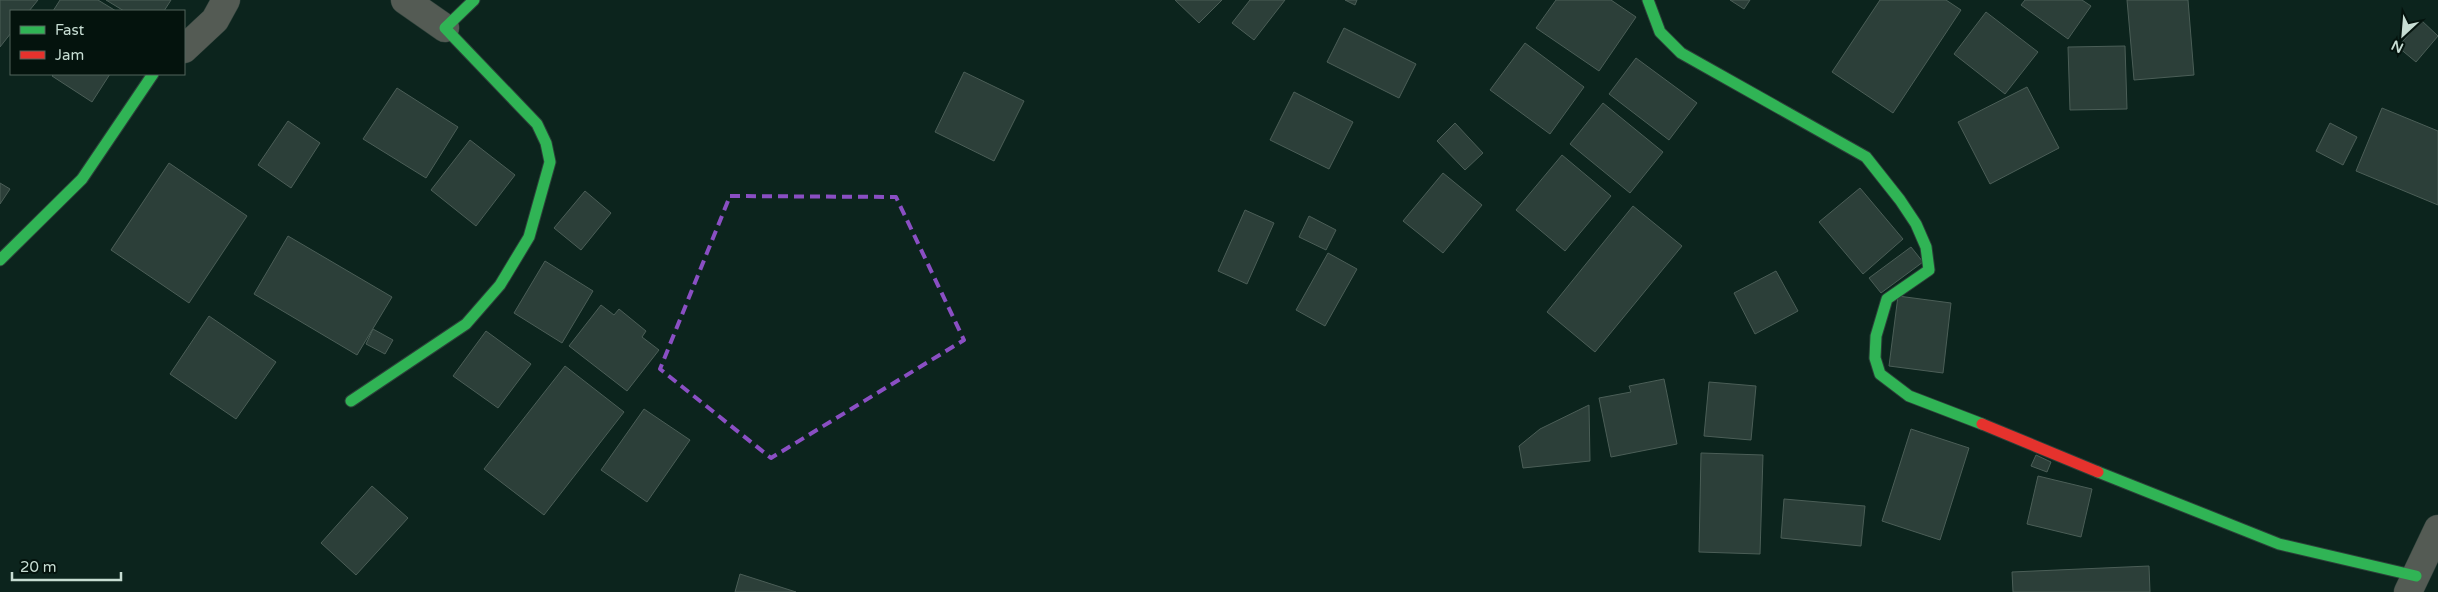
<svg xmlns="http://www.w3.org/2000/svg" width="2438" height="592" font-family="'Varela Round',sans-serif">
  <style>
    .building { fill: #2c3f39; stroke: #4b5e57 }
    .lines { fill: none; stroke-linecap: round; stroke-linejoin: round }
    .street-casing { stroke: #2c4039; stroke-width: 29 }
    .fast-casing { stroke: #2c4039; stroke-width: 13 }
    .jam-casing { stroke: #2c4039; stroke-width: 13 }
    .street { stroke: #545b54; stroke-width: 28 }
    .fast { stroke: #30b455; stroke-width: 11 }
    .jam { stroke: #e5322d; stroke-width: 11 }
    .marked { fill: none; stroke: #8a4fc3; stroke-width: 4; stroke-dasharray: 10 6; stroke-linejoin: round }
  </style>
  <rect width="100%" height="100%" fill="#0c241d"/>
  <g class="building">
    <path d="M 0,0 L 38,0 L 29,11 L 11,11 L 11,33 L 0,47 Z"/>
    <path d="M 60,0 L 98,0 L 116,11 L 53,11 Z"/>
    <path d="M 106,0 L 171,0 L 164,11 L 124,11 Z"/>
    <path d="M 1175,0 L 1222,0 L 1199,23 Z"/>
    <path d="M 1250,0 L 1285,0 L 1254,40 L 1232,23 Z"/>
    <path d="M 1345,0 L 1357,0 L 1355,5 Z"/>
    <path d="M 1556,0 L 1611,0 L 1636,17 L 1599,71 L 1536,28 Z"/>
    <path d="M 1730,0 L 1750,0 L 1744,9 Z"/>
    <path d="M 1880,0 L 1946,0 L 1961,10 L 1893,113 L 1832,72 Z"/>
    <path d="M 2025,0 L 2082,0 L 2091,6 L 2068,39 L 2021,5 Z"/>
    <path d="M 2127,0 L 2188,0 L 2194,75 L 2134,80 Z"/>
    <path d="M 1986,12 L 2038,52 L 2005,94 L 1954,54 Z"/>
    <path d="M 2421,20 L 2438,36 L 2416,62 L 2398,47 Z"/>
    <path d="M 1344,28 L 1416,64 L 1399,98 L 1327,62 Z"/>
    <path d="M 1525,43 L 1584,87 L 1550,134 L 1490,90 Z"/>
    <path d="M 2125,46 L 2127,109 L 2070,110 L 2068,47 Z"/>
    <path d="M 1636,58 L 1697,103 L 1669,140 L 1609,94 Z"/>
    <path d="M 964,72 L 1024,101 L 994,161 L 935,132 Z"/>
    <path d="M 54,74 L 110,74 L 92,102 L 52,76 Z"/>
    <path d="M 2027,87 L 2059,148 L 1990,184 L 1958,122 Z"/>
    <path d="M 397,88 L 458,127 L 426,178 L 363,139 Z"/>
    <path d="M 1294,92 L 1353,122 L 1329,169 L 1270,140 Z"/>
    <path d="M 1603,103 L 1663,152 L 1630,193 L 1570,144 Z"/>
    <path d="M 2382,108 L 2438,131 L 2438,205 L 2356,171 Z"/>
    <path d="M 288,121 L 320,143 L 291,188 L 258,165 Z"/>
    <path d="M 1455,123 L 1483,153 L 1465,170 L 1437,141 Z"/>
    <path d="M 2330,123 L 2357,137 L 2343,165 L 2316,151 Z"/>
    <path d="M 470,140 L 515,175 L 476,226 L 431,190 Z"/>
    <path d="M 1562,155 L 1611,196 L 1565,251 L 1516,210 Z"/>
    <path d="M 169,163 L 247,216 L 189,303 L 111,250 Z"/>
    <path d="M 1443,173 L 1482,205 L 1443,253 L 1403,221 Z"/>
    <path d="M 0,183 L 10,189 L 0,204 Z"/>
    <path d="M 1860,188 L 1903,239 L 1863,274 L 1819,222 Z"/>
    <path d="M 585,191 L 611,213 L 581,250 L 554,228 Z"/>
    <path d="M 1633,206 L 1682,246 L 1595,352 L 1547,312 Z"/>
    <path d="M 1245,210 L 1274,223 L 1247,284 L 1218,271 Z"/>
    <path d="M 1309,216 L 1336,230 L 1326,250 L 1299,237 Z"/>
    <path d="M 288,236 L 392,297 L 357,355 L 254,294 Z"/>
    <path d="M 1911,247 L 1923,262 L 1881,293 L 1869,278 Z"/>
    <path d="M 1328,253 L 1357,269 L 1325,326 L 1296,310 Z"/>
    <path d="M 545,261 L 593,291 L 562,343 L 514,313 Z"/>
    <path d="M 1776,271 L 1798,311 L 1755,334 L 1734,293 Z"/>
    <path d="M 1898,296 L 1951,303 L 1943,373 L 1889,366 Z"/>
    <path d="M 601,305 L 614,315 L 619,309 L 646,331 L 642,337 L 659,350 L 627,391 L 569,346 Z"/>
    <path d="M 209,316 L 276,362 L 236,419 L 170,374 Z"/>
    <path d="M 373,329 L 393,340 L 385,354 L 366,344 Z"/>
    <path d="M 486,331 L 531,364 L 498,408 L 453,376 Z"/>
    <path d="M 565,366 L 624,412 L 544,515 L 484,469 Z"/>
    <path d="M 1664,379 L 1677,444 L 1611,457 L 1599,398 L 1631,392 L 1629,386 Z"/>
    <path d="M 1709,382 L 1756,386 L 1751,440 L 1704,436 Z"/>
    <path d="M 1589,405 L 1590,461 L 1523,468 L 1519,446 L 1540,429 Z"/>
    <path d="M 644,409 L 690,440 L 647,502 L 601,470 Z"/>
    <path d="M 1911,429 L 1969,448 L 1940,540 L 1882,521 Z"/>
    <path d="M 1701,453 L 1763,455 L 1760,554 L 1699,552 Z"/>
    <path d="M 2036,455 L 2051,462 L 2047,472 L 2031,466 Z"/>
    <path d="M 2038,476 L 2092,489 L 2081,537 L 2027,524 Z"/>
    <path d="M 372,486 L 408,518 L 356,575 L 321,543 Z"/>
    <path d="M 1784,499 L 1865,506 L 1861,546 L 1781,538 Z"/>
    <path d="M 2149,566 L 2150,592 L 2013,592 L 2012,572 Z"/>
    <path d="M 740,574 L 796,592 L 735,592 Z"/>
  </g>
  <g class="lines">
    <defs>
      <g id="street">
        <path d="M 405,0 L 445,28"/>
        <path d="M 184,49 L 215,20 L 226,0"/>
        <path d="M 2408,592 L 2438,529"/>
      </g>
      <g id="fast">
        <path d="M 1648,0 L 1660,32 L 1681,53 L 1866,157 L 1900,200 L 1916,224 L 1926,247 L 1929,270 L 1887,299 L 1876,336 L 1875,358 L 1880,374 L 1909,396 L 1982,424"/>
        <path d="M 0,260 L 82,179 L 153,74"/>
        <path d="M 351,401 L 466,324 L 500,285 L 529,237 L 550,162 L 546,143 L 537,124 L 445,28 L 474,0"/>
        <path d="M 2098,472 L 2279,544 L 2416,576"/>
      </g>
      <path id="jam" d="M 1982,424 L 2098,472"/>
    </defs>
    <use href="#street" class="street-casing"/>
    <use href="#fast" class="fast-casing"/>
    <use href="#jam" class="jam-casing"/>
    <use href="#street" class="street"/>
    <use href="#fast" class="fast"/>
    <use href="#jam" class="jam"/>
  </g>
  <path class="marked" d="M 730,196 L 896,197 L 964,340 L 771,458 L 660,369 Z"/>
  <rect x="10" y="10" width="175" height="65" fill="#04130d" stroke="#52645c"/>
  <rect x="20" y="26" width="25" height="8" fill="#30b455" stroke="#52645c"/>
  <text x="55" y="35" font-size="15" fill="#c7ddd3">Fast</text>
  <rect x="20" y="51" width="25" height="8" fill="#e5322d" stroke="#52645c"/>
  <text x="55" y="60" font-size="15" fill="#c7ddd3">Jam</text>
  <g transform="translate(2403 35) rotate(206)" stroke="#04130d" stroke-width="4" paint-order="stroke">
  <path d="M0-4L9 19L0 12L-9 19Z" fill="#c7ddd3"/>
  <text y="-8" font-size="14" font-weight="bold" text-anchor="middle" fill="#c7ddd3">N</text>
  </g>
  <path d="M12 572v8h109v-8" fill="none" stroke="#c7ddd3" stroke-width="2.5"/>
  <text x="20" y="572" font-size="15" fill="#c7ddd3" stroke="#04130d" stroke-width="4" paint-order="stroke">20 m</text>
</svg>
